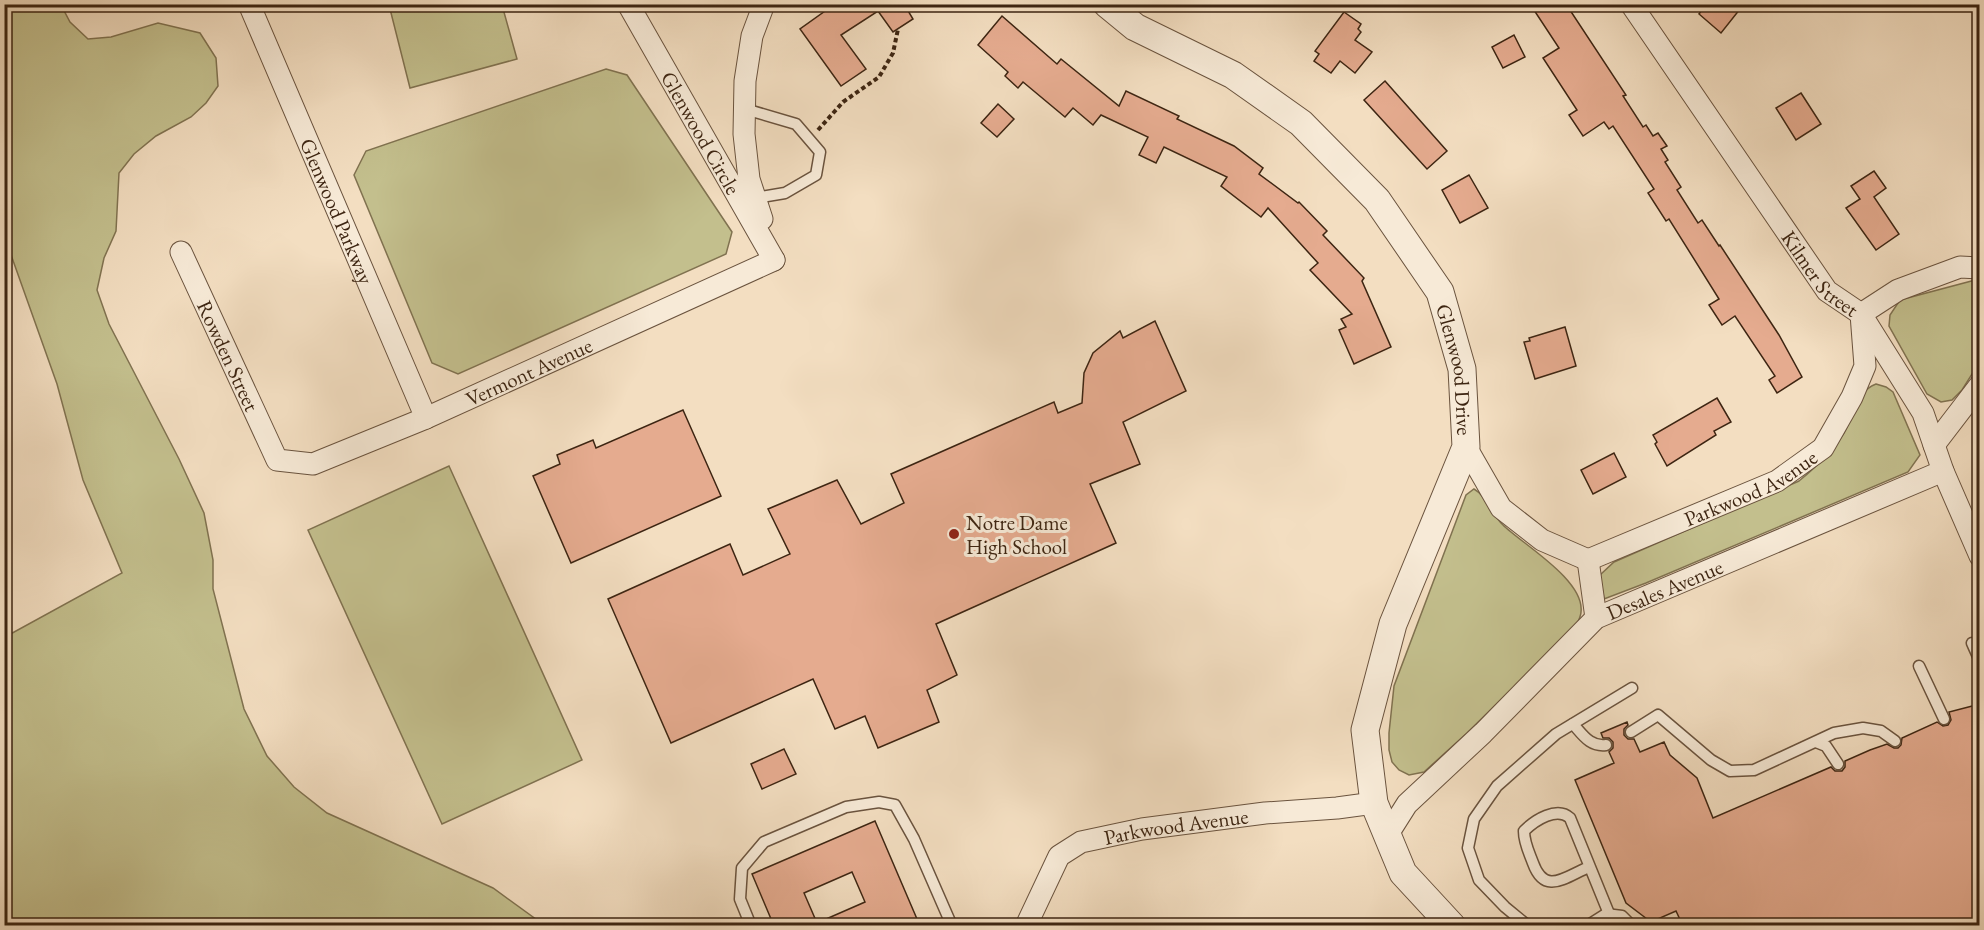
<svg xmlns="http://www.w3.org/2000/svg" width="1984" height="930" font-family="'EB Garamond',serif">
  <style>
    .green { fill: #c3bf8d; stroke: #807250; stroke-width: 1.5 }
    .building { fill: #e5ab8f; stroke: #3d2512; stroke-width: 1.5; fill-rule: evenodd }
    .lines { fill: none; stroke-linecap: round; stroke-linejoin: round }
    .service-casing { stroke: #6a533e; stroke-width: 13 }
    .minor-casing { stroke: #6a533e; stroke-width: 23 }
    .tertiary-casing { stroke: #6a533e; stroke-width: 29 }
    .path { stroke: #3d2512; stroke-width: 4; stroke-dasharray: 4.5 3; stroke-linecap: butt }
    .service { stroke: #f7ead7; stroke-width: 10 }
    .minor { stroke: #f7ead7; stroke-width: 21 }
    .tertiary { stroke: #f7ead7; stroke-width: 27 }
    .poi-dot { fill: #8f2418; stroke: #f7ead7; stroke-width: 2 }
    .labels { text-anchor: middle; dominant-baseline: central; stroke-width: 6; stroke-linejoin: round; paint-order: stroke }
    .street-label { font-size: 21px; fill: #3d2512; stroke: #f7ead7 }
    .poi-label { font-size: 21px; fill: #3d2512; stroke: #f7ead7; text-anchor: start }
  </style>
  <rect width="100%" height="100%" fill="#f3dec1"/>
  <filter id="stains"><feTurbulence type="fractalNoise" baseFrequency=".00333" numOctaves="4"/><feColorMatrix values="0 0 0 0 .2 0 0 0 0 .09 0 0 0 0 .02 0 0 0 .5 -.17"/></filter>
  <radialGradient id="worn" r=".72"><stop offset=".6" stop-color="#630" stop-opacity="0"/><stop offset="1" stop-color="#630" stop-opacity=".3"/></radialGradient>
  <g class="green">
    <path d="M 5,4 L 61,5 L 70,22 L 88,39 L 111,37 L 158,23 L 200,33 L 216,58 L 218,86 L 206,103 L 191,117 L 156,136 L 134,154 L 119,173 L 116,231 L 104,258 L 97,290 L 109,324 L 179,459 L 204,513 L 213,560 L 213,589 L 244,709 L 267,756 L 294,787 L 327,813 L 493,888 L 544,925 L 5,925 L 5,637 L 122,573 L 83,480 L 57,384 L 5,238 Z"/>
    <path d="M 389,5 L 502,5 L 517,59 L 410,88 Z"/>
    <path d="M 606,69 L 627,75 L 732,232 L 726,254 L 458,374 L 432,363 L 354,175 L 366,151 Z"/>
    <path d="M 1979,279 L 1979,363 L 1962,390 L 1952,400 L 1941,402 L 1927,394 L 1889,326 L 1890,315 L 1900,300 Z"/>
    <path d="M 1876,384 L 1886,387 L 1893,392 L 1920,455 L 1908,472 L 1646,583 L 1604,599 L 1600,575 L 1614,562 L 1799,481 C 1816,467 1832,452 1844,433 C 1854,416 1856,391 1876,384 Z"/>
    <path d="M 449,466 L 582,760 L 442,824 L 308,530 Z"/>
    <path d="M 1474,489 C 1487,496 1492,515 1503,525 C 1522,544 1585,580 1581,612 C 1581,616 1578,621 1577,625 L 1467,733 L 1424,772 L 1409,775 L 1399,770 L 1392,762 L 1389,750 L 1389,733 L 1394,686 L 1466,495 Z"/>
  </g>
  <g class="building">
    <path d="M 835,4 L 904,4 L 913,19 L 893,32 L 878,11 L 841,35 L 866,69 L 841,86 L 800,29 Z"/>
    <path d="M 1530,4 L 1566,4 L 1626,95 L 1623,96 L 1643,127 L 1646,125 L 1653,136 L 1658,133 L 1667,146 L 1661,149 L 1668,160 L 1665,162 L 1681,187 L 1677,190 L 1698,223 L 1702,220 L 1719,246 L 1720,245 L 1779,335 L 1802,377 L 1777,393 L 1769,380 L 1775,376 L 1735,316 L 1722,325 L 1709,305 L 1719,299 L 1669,219 L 1666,221 L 1648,193 L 1654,189 L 1613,126 L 1609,129 L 1604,122 L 1583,136 L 1569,115 L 1577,110 L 1543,58 L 1559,48 Z"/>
    <path d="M 1706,4 L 1744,4 L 1721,33 L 1699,14 Z"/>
    <path d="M 1344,12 L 1361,24 L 1358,29 L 1361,32 L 1355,40 L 1372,52 L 1355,73 L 1340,61 L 1331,73 L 1314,61 L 1319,54 L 1315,51 Z"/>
    <path d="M 1002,16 L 1057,64 L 1061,59 L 1119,106 L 1126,91 L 1179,116 L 1177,119 L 1234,146 L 1263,168 L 1259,174 L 1298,203 L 1299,202 L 1327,231 L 1323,235 L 1364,278 L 1362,281 L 1391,347 L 1354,364 L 1339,330 L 1346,327 L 1341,319 L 1352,314 L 1310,270 L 1318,263 L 1268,208 L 1261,217 L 1221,186 L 1227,177 L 1164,147 L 1156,163 L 1139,155 L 1148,137 L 1101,115 L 1093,125 L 1073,108 L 1065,117 L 1023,82 L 1018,88 L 1005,76 L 1008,72 L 978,45 Z"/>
    <path d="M 1514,35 L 1525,57 L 1503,68 L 1492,47 Z"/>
    <path d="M 1385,81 L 1447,151 L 1427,169 L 1364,100 Z"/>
    <path d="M 1801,93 L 1821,124 L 1796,140 L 1776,108 Z"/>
    <path d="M 998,104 L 1014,119 L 997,137 L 981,123 Z"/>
    <path d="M 1874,171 L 1886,188 L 1874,197 L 1899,234 L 1876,250 L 1846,208 L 1860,199 L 1851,186 Z"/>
    <path d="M 1469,175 L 1488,208 L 1460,223 L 1442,190 Z"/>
    <path d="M 1155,321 L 1186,391 L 1123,422 L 1140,464 L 1090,484 L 1116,543 L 936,624 L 957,675 L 927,690 L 939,722 L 878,748 L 865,716 L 835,729 L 813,679 L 671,743 L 608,599 L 730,544 L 743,575 L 790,554 L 768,509 L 837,480 L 861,524 L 904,503 L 891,474 L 1054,402 L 1058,413 L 1082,403 L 1084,373 L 1093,353 L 1120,331 L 1123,338 Z"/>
    <path d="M 1565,327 L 1576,366 L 1535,379 L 1524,342 L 1530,341 L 1529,338 Z"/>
    <path d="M 1717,398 L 1731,422 L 1714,431 L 1716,435 L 1667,466 L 1655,444 L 1657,442 L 1653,435 Z"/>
    <path d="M 683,410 L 721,496 L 571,563 L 533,476 L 560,464 L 557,455 L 593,440 L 596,448 Z"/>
    <path d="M 1614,453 L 1626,477 L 1593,494 L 1581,470 Z"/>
    <path d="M 1980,704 L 1980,926 L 1683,926 L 1676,911 L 1651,922 L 1626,903 L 1575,780 L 1614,763 L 1609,752 L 1613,748 L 1613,742 L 1609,738 L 1603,738 L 1601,733 L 1627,722 L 1628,725 L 1624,729 L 1624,735 L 1628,739 L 1634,739 L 1640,752 L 1664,742 L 1670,755 L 1697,778 L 1713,818 L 1831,767 L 1835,771 L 1842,771 L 1845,767 L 1845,761 L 1870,750 L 1887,744 L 1894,748 L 1898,748 L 1901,745 L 1902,738 L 1937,722 L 1943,726 L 1948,725 L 1951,720 L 1949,712 Z"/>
    <path d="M 784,749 L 796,774 L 762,789 L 751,764 Z"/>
    <path d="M 875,821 L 920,926 L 774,926 L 752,874 ZM 852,872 L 865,902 L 817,923 L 804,893 Z"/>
  </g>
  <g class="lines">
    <defs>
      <g id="service">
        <path d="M 745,109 L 796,124 L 820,152 L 816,175 L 785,193 L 755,198"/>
        <path d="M 1972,643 L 1980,661"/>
        <path d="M 1919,666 L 1944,719"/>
        <path d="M 1573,724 C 1583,735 1590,747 1606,745"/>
        <path d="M 1631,732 L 1658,715 L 1711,760 L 1730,771 L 1754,770 L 1834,733 L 1863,728 L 1881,731 L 1895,741"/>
        <path d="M 1816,742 L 1826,746 L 1838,764"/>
        <path d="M 1589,867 C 1565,877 1545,896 1533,863 C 1529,852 1524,843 1524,831 C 1535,820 1557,806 1570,818 L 1614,926"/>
        <path d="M 751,926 L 740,899 L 742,868 L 764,842 L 846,807 L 879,802 L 895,805 L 914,839 L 952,926"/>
        <path d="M 1528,926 L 1505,907 L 1479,880 L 1468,848 L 1474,819 L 1497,786 L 1556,734 L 1632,688"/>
        <path d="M 1587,926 L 1606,914 L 1622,916 L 1632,926"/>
      </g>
      <g id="minor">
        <path id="s1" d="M 249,4 L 426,418"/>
        <path id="s2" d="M 628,4 L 774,260"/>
        <path id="s3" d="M 1631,4 L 1827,291 L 1861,314 L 1923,413 L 1943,471 L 1980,556"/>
        <path d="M 762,219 L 749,179 L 744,134 L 745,81 L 752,36 L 764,4"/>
        <path id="s4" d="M 181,252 L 277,460 L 313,464 L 426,418 L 774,260"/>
        <path d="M 1934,445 L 1980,385"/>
        <path d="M 1466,447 L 1501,508 L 1542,540 L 1588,560"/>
        <path id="s5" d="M 1588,560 L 1777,481 L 1823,448 L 1852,397 L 1865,366 L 1861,314 L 1898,290 L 1960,267 L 1980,268"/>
        <path d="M 1588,560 L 1596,618"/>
        <path id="s6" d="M 1388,834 L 1407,804 L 1483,733 L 1596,618 L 1943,471"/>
        <path id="s7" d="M 1026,926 L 1059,856 L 1081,842 L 1142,829 L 1265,813 L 1337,808 L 1374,803"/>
      </g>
      <g id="tertiary">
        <path id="s8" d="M 1107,4 L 1135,27 L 1233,75 L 1301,123 L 1377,200 L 1440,292 L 1462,369 L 1466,447 L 1393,624 L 1365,730 L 1374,803 L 1403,873 L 1452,926"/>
      </g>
    </defs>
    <use href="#service" class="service-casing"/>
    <use href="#minor" class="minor-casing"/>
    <use href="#tertiary" class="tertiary-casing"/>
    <path class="path" d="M 818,130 L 843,102 L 879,77 L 893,53 L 898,29"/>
    <use href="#service" class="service"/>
    <use href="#minor" class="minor"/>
    <use href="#tertiary" class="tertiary"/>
  </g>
  <circle class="poi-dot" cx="954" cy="534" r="6"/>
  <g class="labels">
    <g class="street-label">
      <text stroke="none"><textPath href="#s2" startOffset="148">Glenwood Circle</textPath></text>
      <text stroke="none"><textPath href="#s1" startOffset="225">Glenwood Parkway</textPath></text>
      <text stroke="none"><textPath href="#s3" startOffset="330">Kilmer Street</textPath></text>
      <text stroke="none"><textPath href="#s4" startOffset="114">Rowden Street</textPath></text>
      <text stroke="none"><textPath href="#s8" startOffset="528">Glenwood Drive</textPath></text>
      <text stroke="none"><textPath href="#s4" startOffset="500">Vermont Avenue</textPath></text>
      <text stroke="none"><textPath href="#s5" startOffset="178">Parkwood Avenue</textPath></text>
      <text stroke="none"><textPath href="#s6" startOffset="375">Desales Avenue</textPath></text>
      <text stroke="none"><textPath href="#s7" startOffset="200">Parkwood Avenue</textPath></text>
    </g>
    <g class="poi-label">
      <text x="966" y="522">Notre Dame<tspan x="966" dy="24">High School</tspan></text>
    </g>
  </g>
  <rect width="1984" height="930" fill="none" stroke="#f3dec1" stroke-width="24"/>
  <rect x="6" y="6" width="1972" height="918" fill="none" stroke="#3d2512" stroke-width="3"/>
  <rect x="12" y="12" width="1960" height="906" fill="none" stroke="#3d2512" stroke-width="1.5"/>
  <rect width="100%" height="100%" filter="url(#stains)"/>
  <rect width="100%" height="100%" fill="url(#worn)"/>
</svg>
